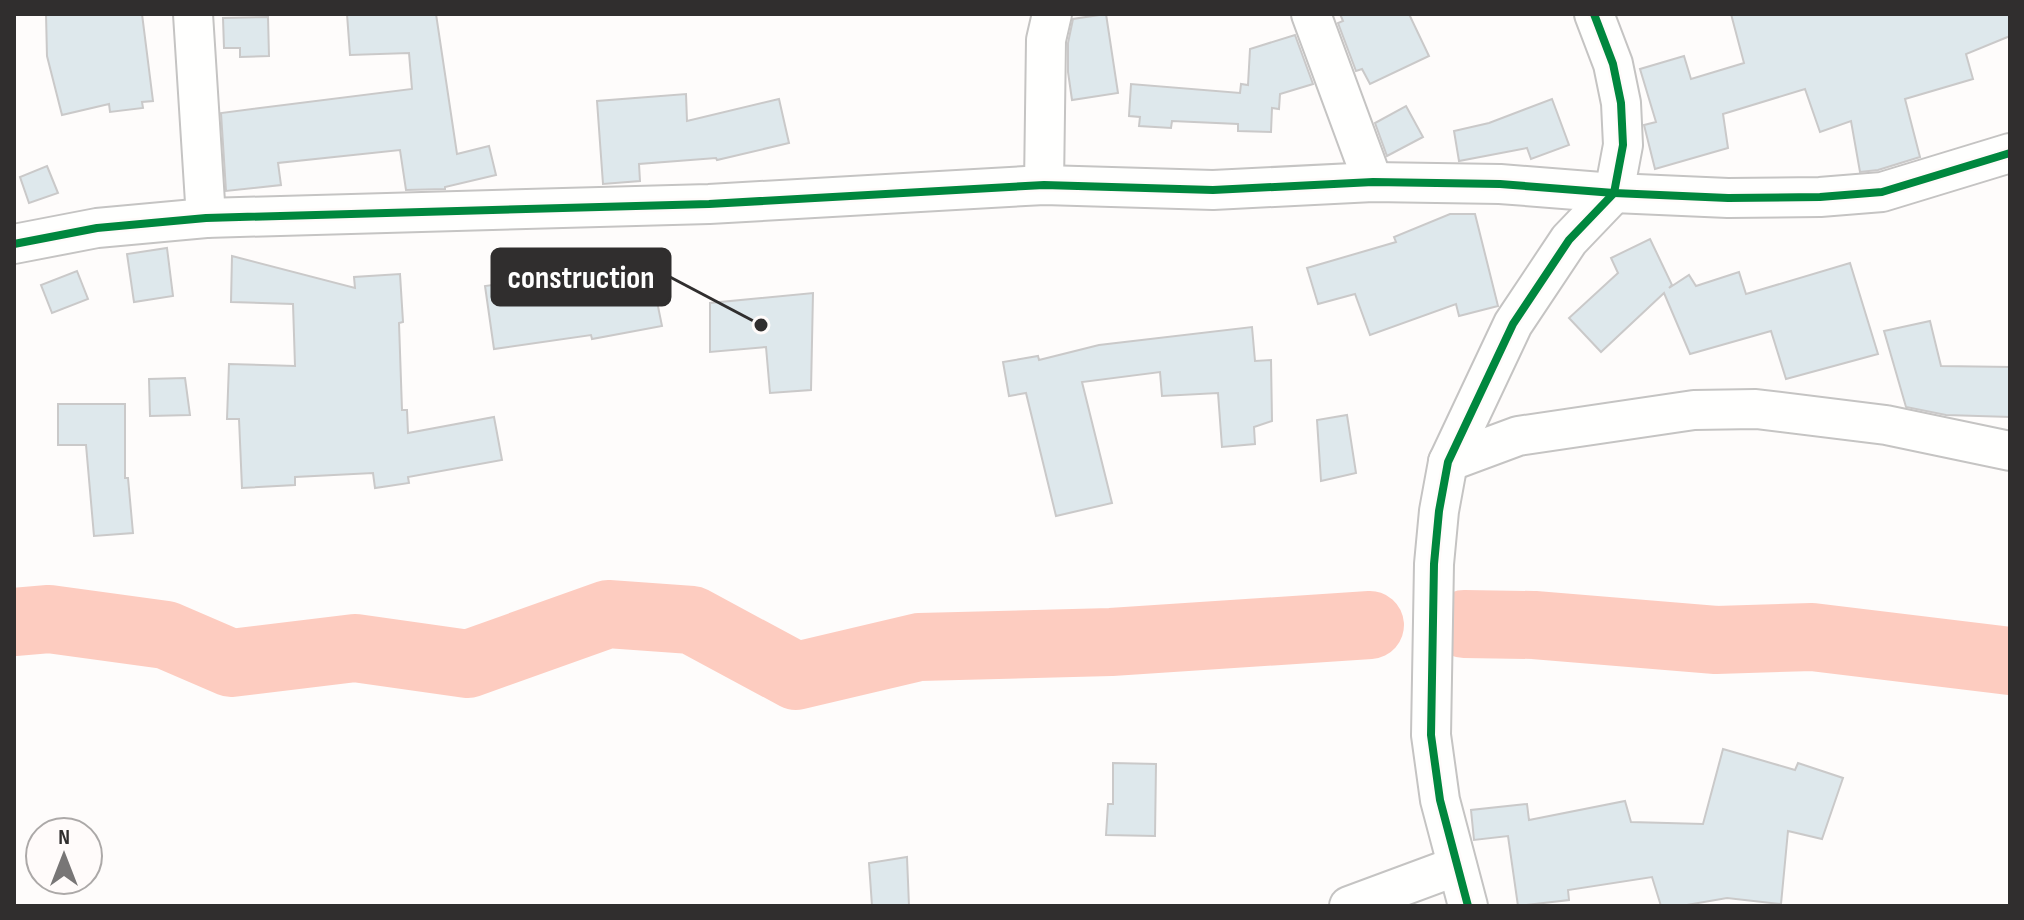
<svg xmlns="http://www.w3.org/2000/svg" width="2024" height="920" font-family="'Sofia Sans Condensed',sans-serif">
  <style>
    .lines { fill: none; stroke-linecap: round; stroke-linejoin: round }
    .river { stroke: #fdccc0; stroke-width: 68 }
    .building { fill: #dee8ec; stroke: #cac9c9; stroke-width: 2 }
    .street-casing { stroke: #c5c4c3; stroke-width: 42 }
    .street { stroke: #fffffe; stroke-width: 38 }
    .cycleway-casing { stroke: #fffbfa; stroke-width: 13 }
    .cycleway { stroke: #00873e; stroke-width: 8 }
    .leader { fill: none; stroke: #302e2e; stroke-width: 3 }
    .callout-dot { fill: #302e2e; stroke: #fffbfa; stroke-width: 3 }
    .callout { fill: #302e2e; stroke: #302e2e; stroke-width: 3 }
    .callout-label { font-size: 32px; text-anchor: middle; font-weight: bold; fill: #fff }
  </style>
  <rect width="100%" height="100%" fill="#fefcfb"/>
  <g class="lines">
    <g class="river">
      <path d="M 14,622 L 49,619 L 166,635 L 231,663 L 355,648 L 468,664 L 608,614 L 692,620 L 796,676 L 919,647 L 1111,642 L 1370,625"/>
      <path d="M 1464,624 L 1534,625 L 1716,640 L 1812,637 L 2010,661"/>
    </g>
  </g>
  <g class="building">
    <path d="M 46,14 L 142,14 L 153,101 L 142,102 L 143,108 L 110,112 L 109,104 L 62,115 L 47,56 Z"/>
    <path d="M 347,14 L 436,14 L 457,154 L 489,146 L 496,175 L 445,187 L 445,189 L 406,190 L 400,150 L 278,163 L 281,185 L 226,191 L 221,113 L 412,89 L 409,53 L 350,55 Z"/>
    <path d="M 1106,14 L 1118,93 L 1072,100 L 1068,72 L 1068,43 L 1073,19 Z"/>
    <path d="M 1340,14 L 1409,14 L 1429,56 L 1370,84 L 1362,69 L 1356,71 L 1338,23 L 1343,21 Z"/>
    <path d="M 1731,14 L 2010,14 L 2010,36 L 1966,54 L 1973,79 L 1905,99 L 1920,157 L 1878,170 L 1860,172 L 1851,121 L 1820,132 L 1805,89 L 1723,114 L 1728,148 L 1655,169 L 1644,125 L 1656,122 L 1640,69 L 1684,56 L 1691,79 L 1744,63 Z"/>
    <path d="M 268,17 L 269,56 L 240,57 L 240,48 L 224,48 L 223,18 Z"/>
    <path d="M 1295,35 L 1313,84 L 1280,94 L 1279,109 L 1272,108 L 1271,132 L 1238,131 L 1238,124 L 1172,121 L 1171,128 L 1139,126 L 1140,117 L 1129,116 L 1131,84 L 1240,93 L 1241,84 L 1248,85 L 1250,49 Z"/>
    <path d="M 686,94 L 687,121 L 779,99 L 789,143 L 717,160 L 716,158 L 639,164 L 640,181 L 603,184 L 597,101 Z"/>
    <path d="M 1552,99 L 1569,145 L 1531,159 L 1527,148 L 1459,161 L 1454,131 L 1489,123 Z"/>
    <path d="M 1406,106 L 1423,137 L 1387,156 L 1375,123 Z"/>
    <path d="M 47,166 L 58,193 L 29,203 L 20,177 Z"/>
    <path d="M 1450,214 L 1475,214 L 1498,306 L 1459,316 L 1456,304 L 1370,335 L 1355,294 L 1318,304 L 1307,268 L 1396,242 L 1394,237 Z"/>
    <path d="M 1650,239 L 1672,285 L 1669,288 L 1689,275 L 1696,286 L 1739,272 L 1746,294 L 1850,263 L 1878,354 L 1786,379 L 1771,331 L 1690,354 L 1664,293 L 1601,352 L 1569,318 L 1618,273 L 1611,258 Z"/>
    <path d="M 167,248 L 173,296 L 134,302 L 127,254 Z"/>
    <path d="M 232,256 L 355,288 L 354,277 L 400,274 L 403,322 L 399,323 L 402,410 L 407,410 L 408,433 L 494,417 L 502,460 L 408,477 L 409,483 L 375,488 L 373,473 L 295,477 L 295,485 L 242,488 L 239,419 L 227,419 L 229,364 L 295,366 L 293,304 L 231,302 Z"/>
    <path d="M 77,271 L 88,299 L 52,313 L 41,285 Z"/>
    <path d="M 549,277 L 552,294 L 636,278 L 637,285 L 653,282 L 662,326 L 592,339 L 591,335 L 494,349 L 485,286 Z"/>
    <path d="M 813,293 L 811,390 L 770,393 L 766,347 L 710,352 L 710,303 Z"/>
    <path d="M 1930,321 L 1941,366 L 2010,367 L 2010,417 L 1946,415 L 1906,407 L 1884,331 Z"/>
    <path d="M 1252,327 L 1255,361 L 1271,360 L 1272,421 L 1254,427 L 1255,444 L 1222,447 L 1218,393 L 1162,396 L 1160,372 L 1082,382 L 1112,503 L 1056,516 L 1026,393 L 1009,396 L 1003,362 L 1038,356 L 1039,360 L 1099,345 Z"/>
    <path d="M 185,378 L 190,415 L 150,416 L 149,379 Z"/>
    <path d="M 58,404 L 125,404 L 125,478 L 128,478 L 133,533 L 94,536 L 86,445 L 58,445 Z"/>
    <path d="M 1347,415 L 1356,473 L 1321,481 L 1317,420 Z"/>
    <path d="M 1723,749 L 1795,770 L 1798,763 L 1843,778 L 1822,839 L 1788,831 L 1781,904 L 1727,898 L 1681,906 L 1661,906 L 1652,877 L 1568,890 L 1569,900 L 1518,906 L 1508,836 L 1474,840 L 1471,810 L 1527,804 L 1529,820 L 1625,801 L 1631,822 L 1703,824 Z"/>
    <path d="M 1113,763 L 1156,764 L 1155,836 L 1106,835 L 1108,804 L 1113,804 Z"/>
    <path d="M 907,857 L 909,906 L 872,906 L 869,863 Z"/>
  </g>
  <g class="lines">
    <defs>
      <g id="street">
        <path d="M 193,14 L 206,218"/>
        <path d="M 1311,14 L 1373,182"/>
        <path d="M 1044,185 L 1046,40 L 1052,14"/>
        <path d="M 14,244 L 97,228 L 206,218 L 709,204 L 1044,185 L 1213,190 L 1373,182 L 1500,184 L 1614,193 L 1728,198 L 1820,197 L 1882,192 L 2010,153"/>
        <path d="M 1448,462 L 1518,436 L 1694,410 L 1756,409 L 1886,425 L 2010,451"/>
        <path d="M 1349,906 L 1457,866"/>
        <path d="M 1468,906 L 1440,800 L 1431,735 L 1434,564 L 1439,511 L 1448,462 L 1513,324 L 1569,240 L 1614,193 L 1623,145 L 1621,103 L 1613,64 L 1594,14"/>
      </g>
    </defs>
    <use href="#street" class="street-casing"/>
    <use href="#street" class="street"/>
    <defs>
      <g id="cycleway">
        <path d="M 14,244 L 97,228 L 206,218 L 709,204 L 1044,185 L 1213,190 L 1373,182 L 1500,184 L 1614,193 L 1728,198 L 1820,197 L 1882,192 L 2010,153"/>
        <path d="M 1468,906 L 1440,800 L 1431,735 L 1434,564 L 1439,511 L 1448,462 L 1513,324 L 1569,240 L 1614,193 L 1623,145 L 1621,103 L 1613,64 L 1594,14"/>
      </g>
    </defs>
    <use href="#cycleway" class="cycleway-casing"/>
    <use href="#cycleway" class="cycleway"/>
  </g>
  <path class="leader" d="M761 325L670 277"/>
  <circle class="callout-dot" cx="761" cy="325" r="8"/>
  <rect class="callout" x="492" y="249" width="178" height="56" rx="8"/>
  <g class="callout-label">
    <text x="581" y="288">construction</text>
  </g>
  <rect width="2024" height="920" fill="none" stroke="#302e2e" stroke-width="32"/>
  <g transform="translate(64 856)"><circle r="38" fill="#fffbfa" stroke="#aca9a8" stroke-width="2"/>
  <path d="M0-6L14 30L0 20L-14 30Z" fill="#787676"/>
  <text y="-12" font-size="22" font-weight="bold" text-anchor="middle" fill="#302e2e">N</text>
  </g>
</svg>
